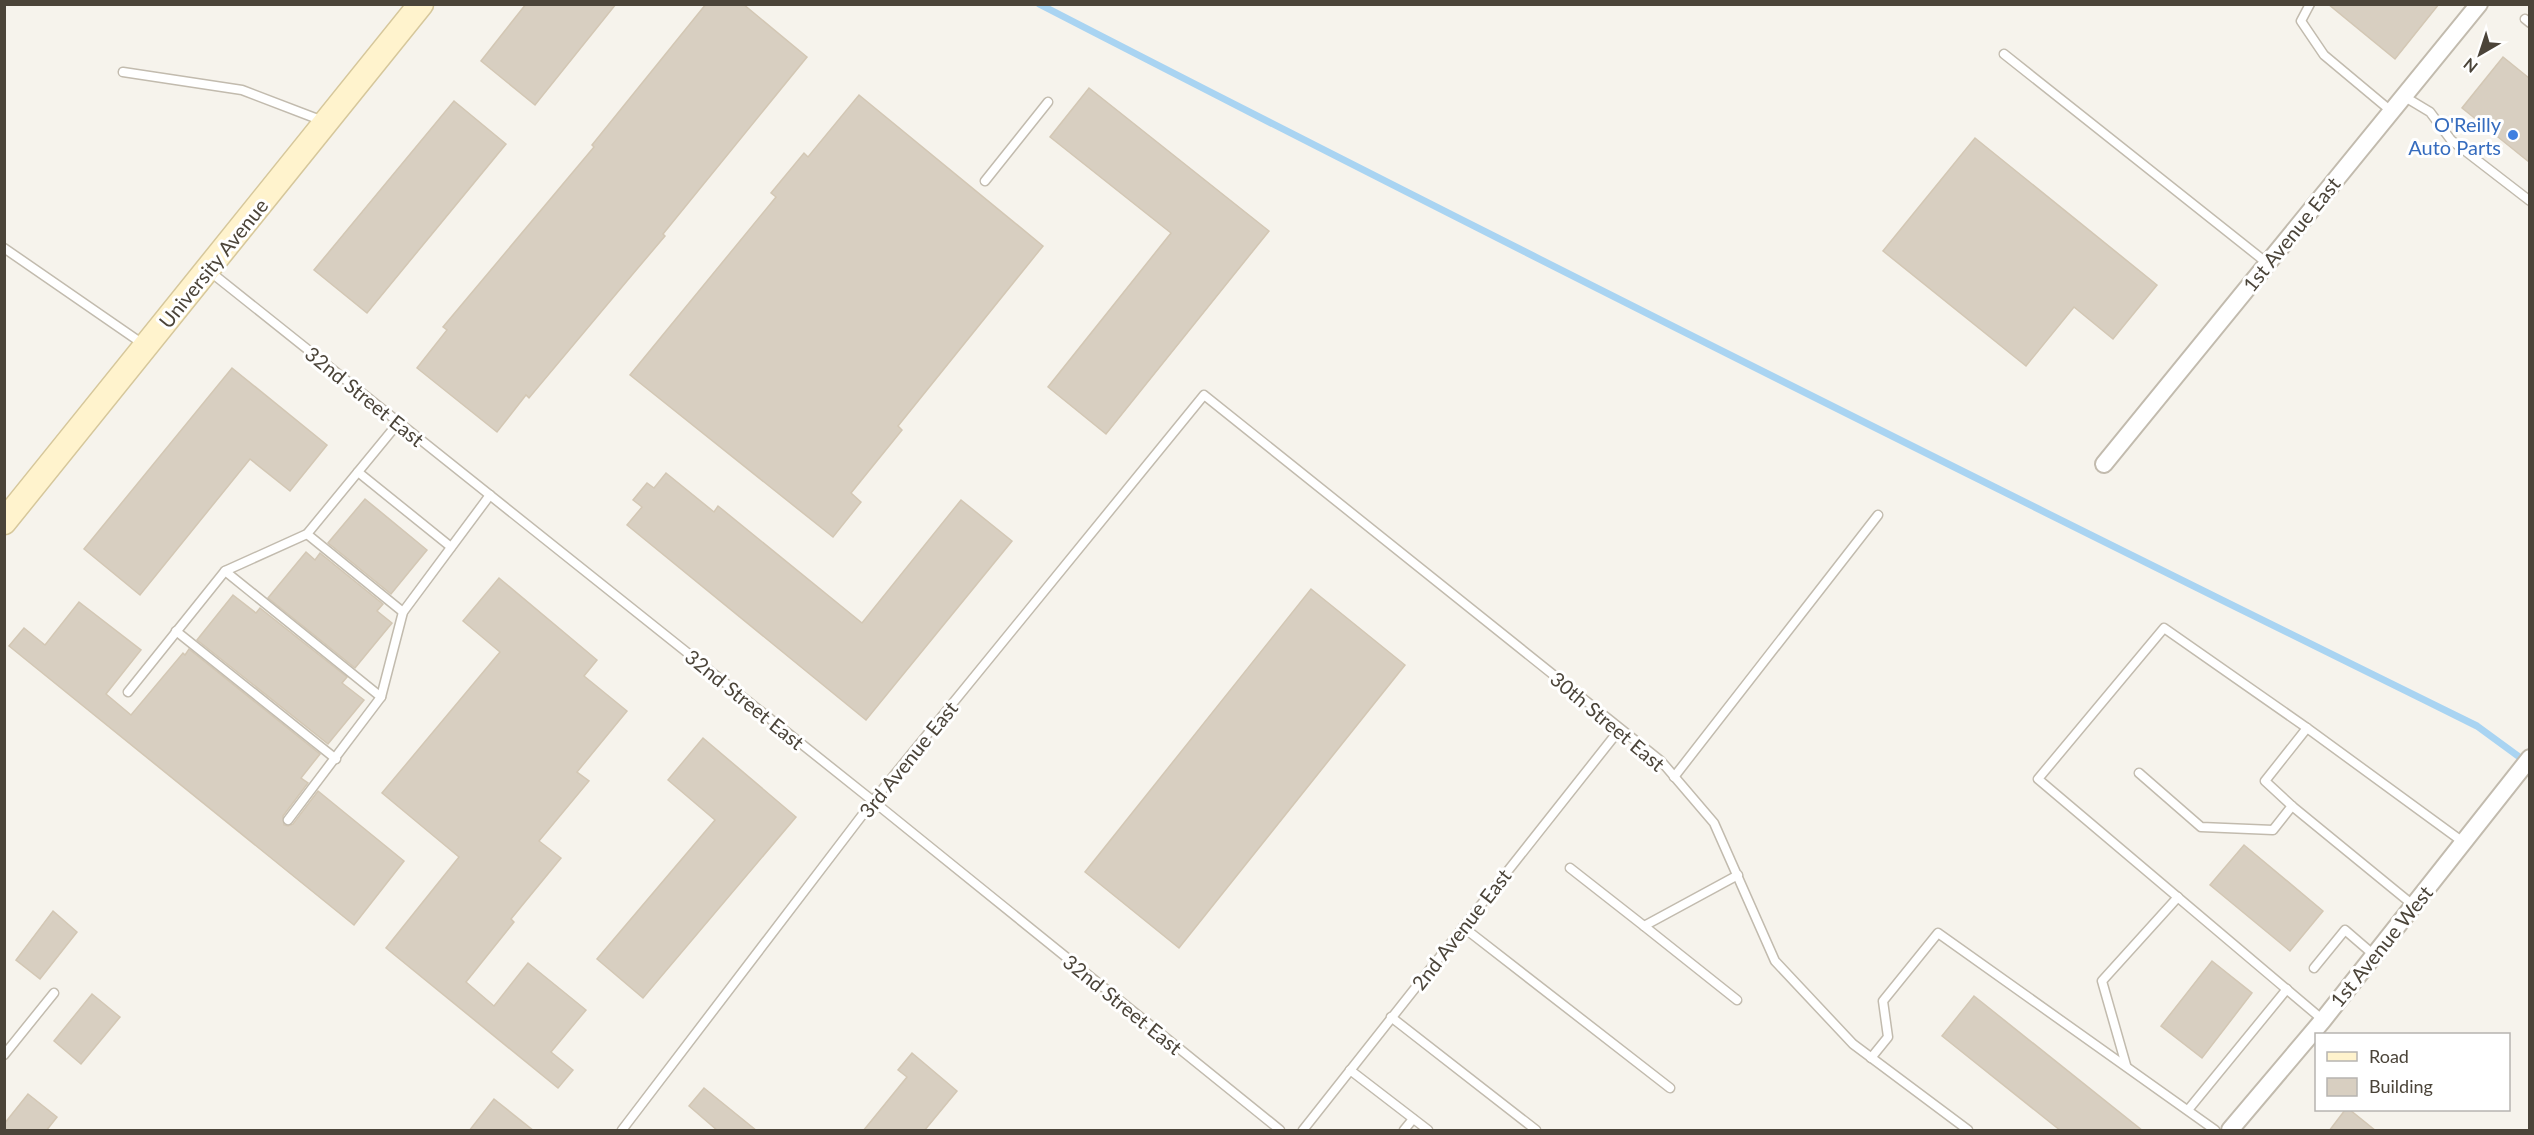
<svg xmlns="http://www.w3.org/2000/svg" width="2534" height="1135" font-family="Lato,sans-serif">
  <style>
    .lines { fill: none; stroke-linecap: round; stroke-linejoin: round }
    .stream { stroke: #a9d4f2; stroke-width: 7 }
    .building { fill: #d8cfc1; stroke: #d3c7b4; stroke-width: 1.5 }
    .lane-casing { stroke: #c2bbae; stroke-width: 11 }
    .street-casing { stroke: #c2bbae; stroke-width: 20 }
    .secondary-casing { stroke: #d6c79b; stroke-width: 27 }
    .lane { stroke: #fff; stroke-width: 8 }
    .street { stroke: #fff; stroke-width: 16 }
    .secondary { stroke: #fff3cd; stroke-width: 24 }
    .shop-dot { fill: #3f7fe0; stroke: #fff; stroke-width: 2 }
    .labels { text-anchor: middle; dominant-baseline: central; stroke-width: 6; stroke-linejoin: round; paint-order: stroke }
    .shop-label { font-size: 20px; fill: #366cbe; stroke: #fff; text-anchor: end }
    .street-label { font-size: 20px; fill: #4b4439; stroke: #fff }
  </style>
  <rect width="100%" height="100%" fill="#f6f3ec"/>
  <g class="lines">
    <path class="stream" d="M 1039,4 C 1516,250 1996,489 2477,726 L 2518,756"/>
  </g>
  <g class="building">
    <path d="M 526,4 L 616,4 L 535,105 L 481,61 Z"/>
    <path d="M 706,4 L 743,4 L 807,57 L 663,234 L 665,236 L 632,275 L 529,398 L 526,395 L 497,432 L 417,368 L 447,330 L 443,327 L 594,147 L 592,145 Z"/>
    <path d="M 2328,4 L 2439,4 L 2395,59 Z"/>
    <path d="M 2503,57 L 2529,78 L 2529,162 L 2462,108 Z"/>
    <path d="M 1089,88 L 1269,231 L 1106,434 L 1048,387 L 1171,233 L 1050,137 Z"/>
    <path d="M 859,95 L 1043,246 L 898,426 L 902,430 L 851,493 L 861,502 L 833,537 L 630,375 L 776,197 L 771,193 L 804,153 L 808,157 Z"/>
    <path d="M 454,101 L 506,144 L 367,313 L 314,270 Z"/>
    <path d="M 1975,138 L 2157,285 L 2113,339 L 2074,307 L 2026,366 L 1883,251 Z"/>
    <path d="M 232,368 L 327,445 L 290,491 L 250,459 L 140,595 L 84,549 Z"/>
    <path d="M 666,473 L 714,512 L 718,506 L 862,623 L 961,500 L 1012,541 L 866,720 L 627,525 L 642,507 L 633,500 L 647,483 L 654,488 Z"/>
    <path d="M 365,499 L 427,550 L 391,594 L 328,543 Z"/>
    <path d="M 306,552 L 315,560 L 320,553 L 383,604 L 377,611 L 392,623 L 355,668 L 268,598 Z"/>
    <path d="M 499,578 L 597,660 L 584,676 L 627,711 L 577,772 L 589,781 L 539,841 L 561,858 L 511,919 L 514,922 L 466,982 L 494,1006 L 528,963 L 586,1010 L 551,1052 L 573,1070 L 558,1088 L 386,948 L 459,857 L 382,793 L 500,652 L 463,621 Z"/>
    <path d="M 1311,589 L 1405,665 L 1179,948 L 1085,872 Z"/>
    <path d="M 233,595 L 256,613 L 260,608 L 347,677 L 342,683 L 364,700 L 328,744 L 197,640 Z"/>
    <path d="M 79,602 L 141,650 L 106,694 L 131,715 L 183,653 L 185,655 L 189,649 L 320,754 L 301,778 L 308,783 L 283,816 L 284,825 L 288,826 L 293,824 L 318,791 L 404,861 L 354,925 L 9,646 L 24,628 L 45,645 Z"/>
    <path d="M 703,738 L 796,817 L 643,998 L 597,959 L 715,820 L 668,780 Z"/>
    <path d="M 2244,845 L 2323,911 L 2290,951 L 2210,885 Z"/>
    <path d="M 53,911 L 77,932 L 40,979 L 16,960 Z"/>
    <path d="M 2212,961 L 2252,993 L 2202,1058 L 2161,1026 Z"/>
    <path d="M 92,994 L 120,1017 L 81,1064 L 54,1041 Z"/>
    <path d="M 1974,996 L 2143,1131 L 2061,1131 L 1942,1036 Z"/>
    <path d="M 912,1053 L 957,1091 L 924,1131 L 863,1131 L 907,1077 L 898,1070 Z"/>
    <path d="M 704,1088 L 757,1131 L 718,1131 L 689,1106 Z"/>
    <path d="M 28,1094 L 57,1117 L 46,1131 L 4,1131 L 4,1124 Z"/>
    <path d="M 494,1099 L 534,1131 L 469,1131 Z"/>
    <path d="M 2345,1110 L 2350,1110 L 2376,1131 L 2329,1131 Z"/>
  </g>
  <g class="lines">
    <defs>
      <g id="lane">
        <path d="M 2310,4 L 2301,21 L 2324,55 L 2391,111"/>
        <path d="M 2525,19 L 2530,23"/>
        <path d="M 2004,54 L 2267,263"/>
        <path d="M 123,72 L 242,90 L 323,121"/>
        <path d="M 2405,97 L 2430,112 L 2451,140 L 2530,201"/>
        <path d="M 985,181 L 1048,102"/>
        <path d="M 4,248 L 143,344"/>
        <path d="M 208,270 L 873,801 L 1280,1130"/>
        <path d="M 358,472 L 451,547"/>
        <path d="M 307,534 L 403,612"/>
        <path d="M 225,571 L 381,697"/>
        <path d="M 176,631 L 336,759"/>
        <path d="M 128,692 L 225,571 L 307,534 L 399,422"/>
        <path d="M 2307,728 L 2265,781 L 2292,806 L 2413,905"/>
        <path d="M 2139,773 L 2201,827 L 2273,830 L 2292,806"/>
        <path d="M 1674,777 L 1878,515"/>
        <path d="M 288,820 L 381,697 L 403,612 L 490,495"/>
        <path d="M 1570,868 L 1644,926"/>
        <path d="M 1463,927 L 1670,1088"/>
        <path d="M 2314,968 L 2345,930 L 2374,955"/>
        <path d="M 1737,1000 L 1644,926 L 1738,875"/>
        <path d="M 1391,1017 L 1536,1130"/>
        <path d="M 2323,1020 L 2038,779 L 2164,628 L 2307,728 L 2463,842"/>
        <path d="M 4,1055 L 54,993"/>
        <path d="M 1871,1058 L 1888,1037 L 1883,1001 L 1938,933 L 2215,1130"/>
        <path d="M 2126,1065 L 2102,981 L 2178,897"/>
        <path d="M 1350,1070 L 1428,1130"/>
        <path d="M 2188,1110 L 2287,989"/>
        <path d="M 622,1130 L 873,801 L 1204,395 L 1661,761 L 1714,823 L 1775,961 L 1853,1044 L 1968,1130"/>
        <path d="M 1303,1130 L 1620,729"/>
        <path d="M 1404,1130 L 1413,1119"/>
      </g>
      <g id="street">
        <path d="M 2104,464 L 2479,4"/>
        <path d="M 2230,1130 L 2323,1020 L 2530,758"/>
      </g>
      <path id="secondary" d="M 4,522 L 421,4"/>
    </defs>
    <use href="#lane" class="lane-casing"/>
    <use href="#street" class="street-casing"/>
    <use href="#secondary" class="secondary-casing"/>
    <use href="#lane" class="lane"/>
    <use href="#street" class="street"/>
    <use href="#secondary" class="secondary"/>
  </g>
  <circle class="shop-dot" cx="2513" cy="135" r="6"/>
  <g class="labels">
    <g class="shop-label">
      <text x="2501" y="124">O'Reilly<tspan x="2501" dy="23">Auto Parts</tspan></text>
    </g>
    <g class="street-label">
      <text transform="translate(2291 234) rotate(-51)">1st Avenue East</text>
      <text transform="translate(213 263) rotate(-51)">University Avenue</text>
      <text transform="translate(365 396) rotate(39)">32nd Street East</text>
      <text transform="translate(745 699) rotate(39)">32nd Street East</text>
      <text transform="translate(1608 721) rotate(40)">30th Street East</text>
      <text transform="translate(908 759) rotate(-51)">3rd Avenue East</text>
      <text transform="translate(1461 929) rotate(-52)">2nd Avenue East</text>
      <text transform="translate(2381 946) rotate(-51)">1st Avenue West</text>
      <text transform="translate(1123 1004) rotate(39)">32nd Street East</text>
    </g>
  </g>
  <rect width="2534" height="1135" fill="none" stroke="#4b4439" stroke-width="12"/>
  <rect x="2315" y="1033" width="195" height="78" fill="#ffffff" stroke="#b7b4b0" stroke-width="1.5"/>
  <rect x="2327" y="1052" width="30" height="9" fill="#fff3cd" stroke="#b7b4b0" stroke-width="1.5"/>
  <text x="2369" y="1063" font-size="18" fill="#4b4439">Road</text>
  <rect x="2327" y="1078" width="30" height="18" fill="#d8cfc1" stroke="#b7b4b0" stroke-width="1.5"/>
  <text x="2369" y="1093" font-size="18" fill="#4b4439">Building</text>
  <g transform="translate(2480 54) rotate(219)" stroke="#ffffff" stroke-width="4.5" paint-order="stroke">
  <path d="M0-4.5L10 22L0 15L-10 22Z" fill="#4b4439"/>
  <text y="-9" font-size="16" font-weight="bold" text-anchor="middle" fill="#4b4439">N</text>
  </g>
</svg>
